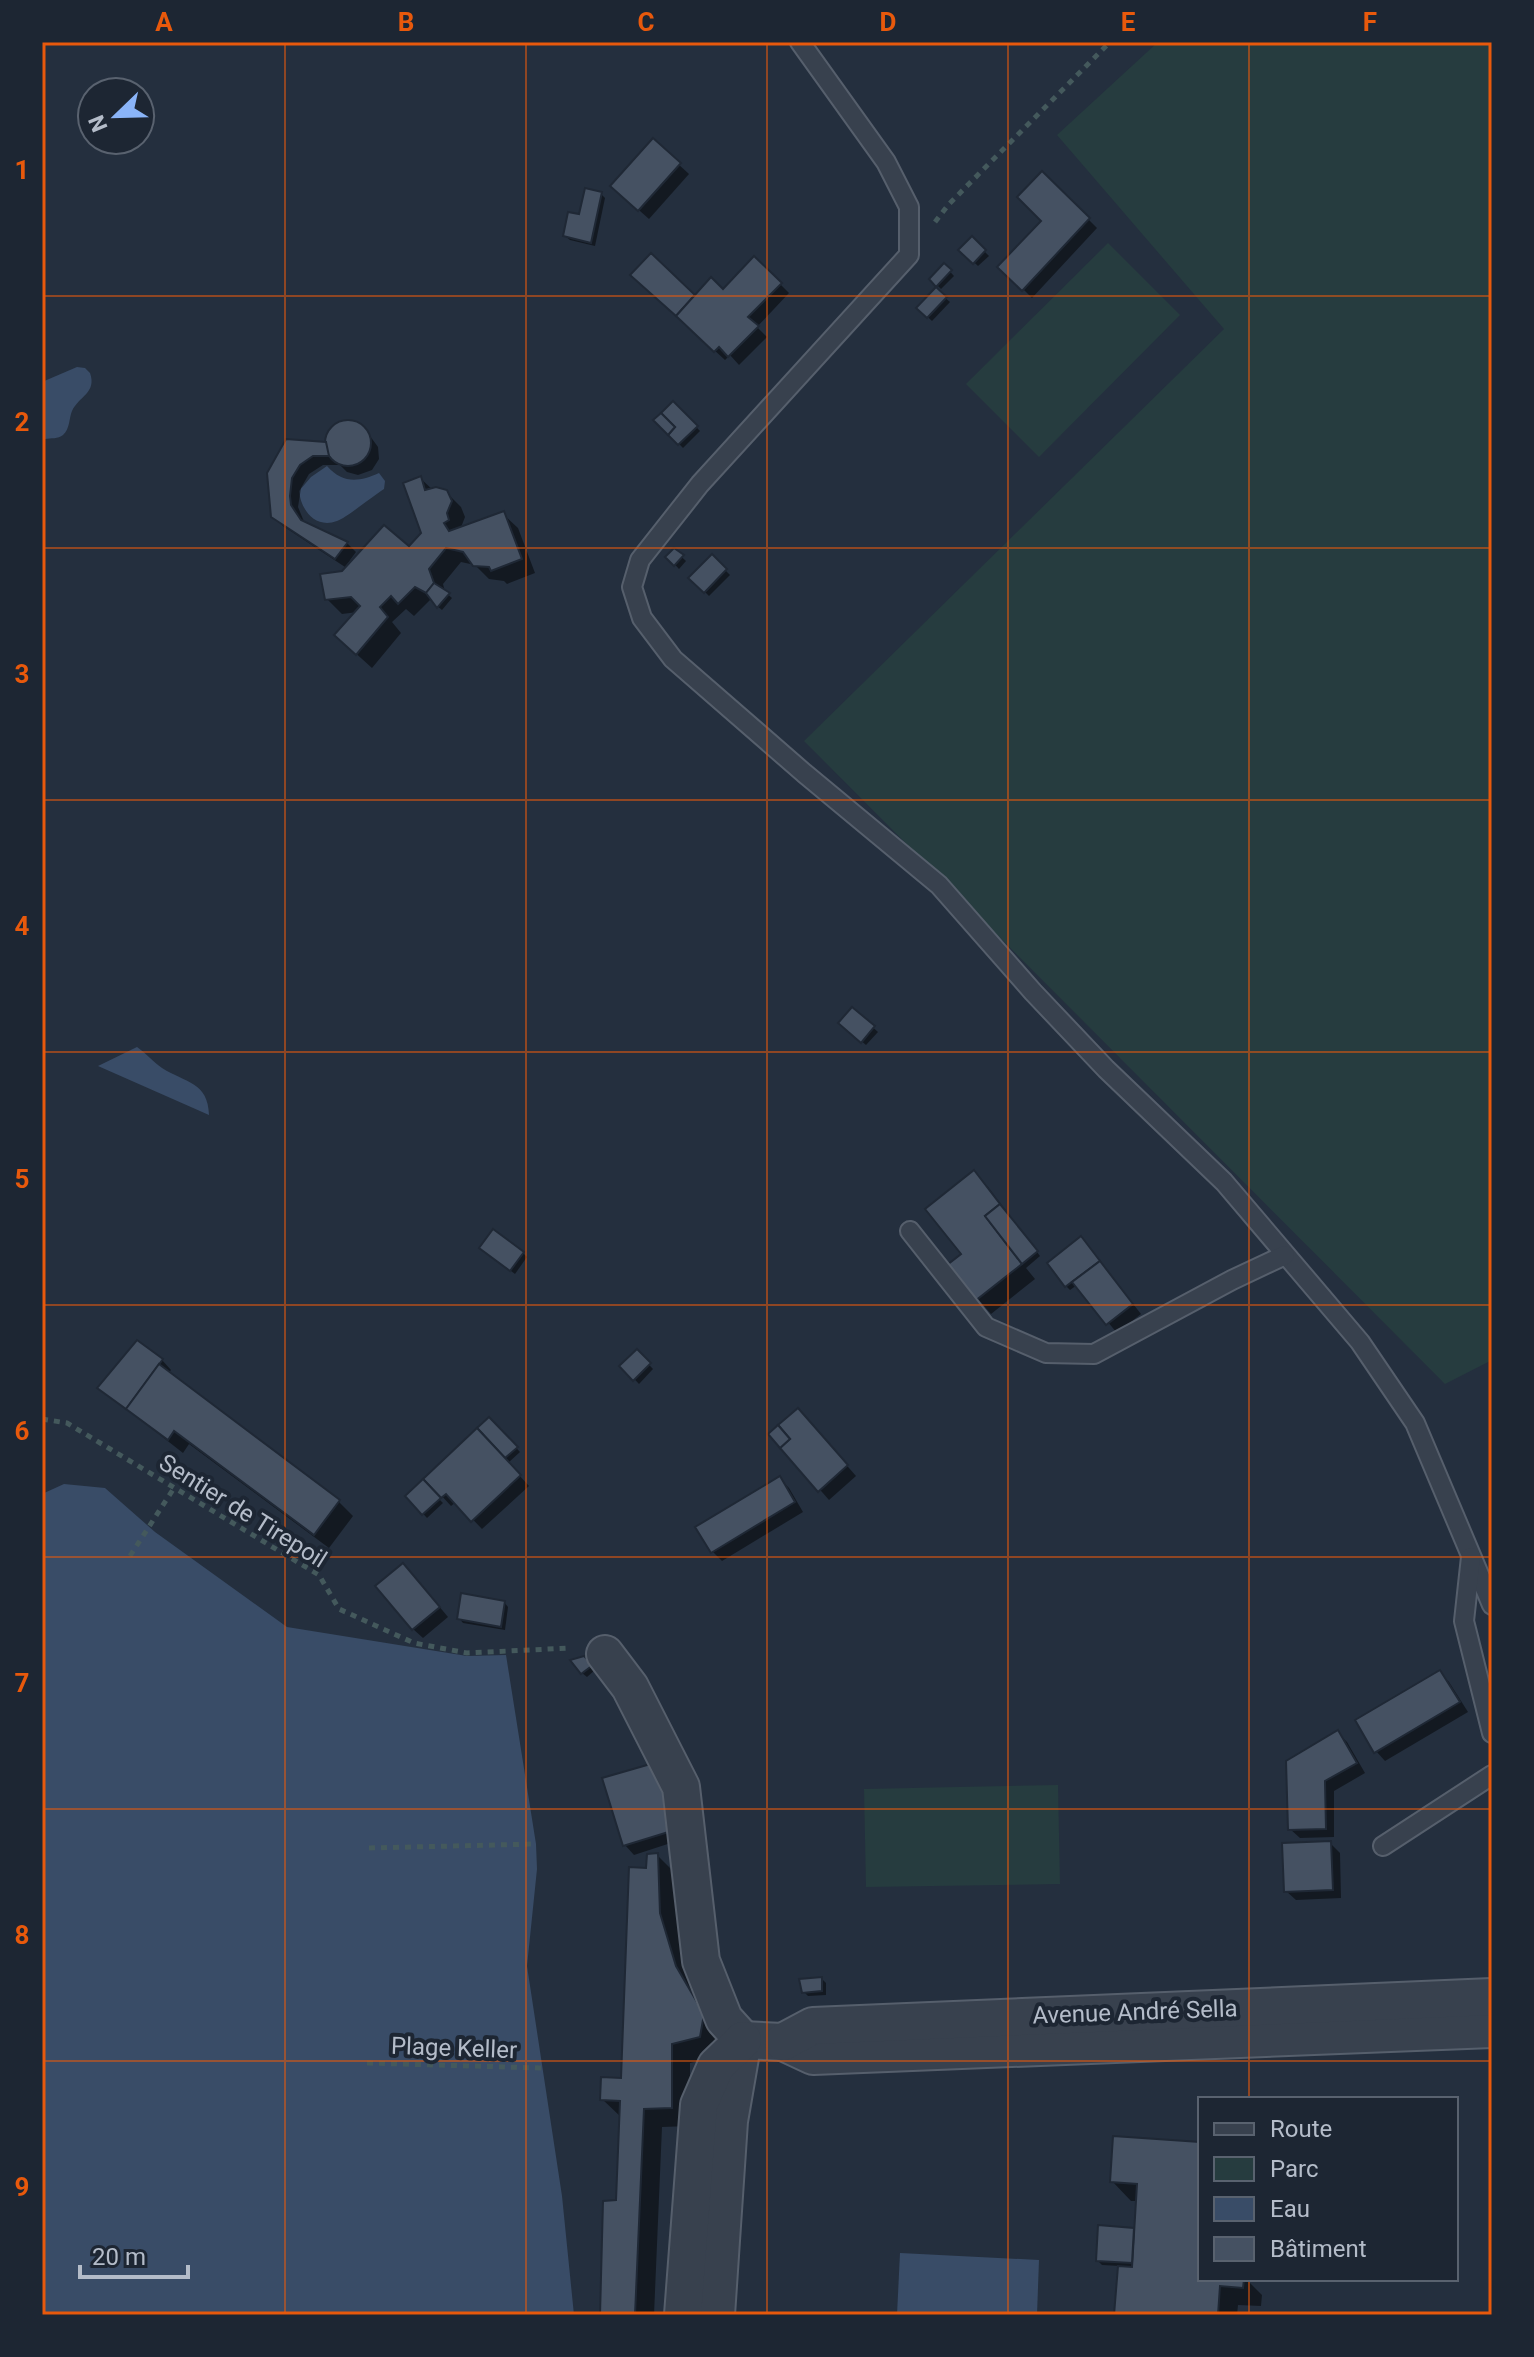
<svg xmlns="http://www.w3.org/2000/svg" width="1534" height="2357" font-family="Roboto,sans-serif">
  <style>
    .green { fill: #263c3f }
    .water { fill: #394c67 }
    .shadow { fill: #0007 }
    .building { fill: #455162; stroke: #1f2835; stroke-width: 2 }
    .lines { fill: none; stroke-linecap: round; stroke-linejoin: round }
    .lane-casing { stroke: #565f6c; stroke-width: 22 }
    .street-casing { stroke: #565f6c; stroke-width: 40 }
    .path { stroke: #44595c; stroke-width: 5; stroke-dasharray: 6 6; stroke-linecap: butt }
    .lane { stroke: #38414e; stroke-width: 18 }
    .street { stroke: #38414e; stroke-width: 36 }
    .grid { fill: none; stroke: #e8590c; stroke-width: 2; stroke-opacity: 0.55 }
    .labels { text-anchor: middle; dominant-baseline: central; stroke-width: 8; stroke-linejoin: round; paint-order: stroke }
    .street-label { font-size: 24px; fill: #b4bcc9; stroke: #1d2633 }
    .neatline { fill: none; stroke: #e8590c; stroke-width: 3 }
    .grid-label { font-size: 26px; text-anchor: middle; font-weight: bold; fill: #e8590c }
  </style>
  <rect width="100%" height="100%" fill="#242f3e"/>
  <g class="green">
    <path d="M 1158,42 L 1492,42 L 1492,1360 L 1445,1384 L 804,741 L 1224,329 L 1057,135 Z"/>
    <path d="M 1108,243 L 1180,315 L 1039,457 L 966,384 Z"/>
    <path d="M 1058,1785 L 1060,1884 L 866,1887 L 864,1789 Z"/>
  </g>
  <g class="water">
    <path d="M 77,367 L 85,368 L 90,373 C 97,393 79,396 72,411 C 69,418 70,429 63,435 C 58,439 51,438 45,439 L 42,444 L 42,382 Z"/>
    <path d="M 327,466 C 343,484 359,482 379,473 L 385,481 L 384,489 C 373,496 346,518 337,521 C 315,529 301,510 299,491 L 311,477 Z"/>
    <path d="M 137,1047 C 146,1053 153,1062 162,1068 C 186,1083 208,1082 209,1115 L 98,1066 Z"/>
    <path d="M 64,1484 L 105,1488 L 155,1532 L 287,1627 L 467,1656 L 506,1655 L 536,1844 L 537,1869 L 527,1966 L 562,2196 L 574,2315 L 42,2315 L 42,1494 Z"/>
    <path d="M 900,2253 L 1039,2260 L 1037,2315 L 897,2315 Z"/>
  </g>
  <g class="shadow">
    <path d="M 653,141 L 689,174 L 649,219 L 622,195 Z"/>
    <path d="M 1042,173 L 1097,228 L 1032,298 L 1000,266 L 1043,221 Z"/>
    <path d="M 601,194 L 605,198 L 595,246 L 570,240 L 565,236 Z"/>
    <path d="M 972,239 L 989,256 L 978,266 L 961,250 Z"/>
    <path d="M 755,259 L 789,293 L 757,327 L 767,337 L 739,365 L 730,355 L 725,360 L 642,284 L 696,297 L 723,292 Z"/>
    <path d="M 944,265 L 954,276 L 941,289 L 931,279 Z"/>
    <path d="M 936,290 L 950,302 L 932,321 L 918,308 Z"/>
    <path d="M 673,403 L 700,431 L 683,448 L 656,420 Z"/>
    <path d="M 347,422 L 360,426 L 370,436 L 378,447 L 379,459 L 372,470 L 358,475 L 347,472 L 340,465 L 323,465 L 309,474 L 301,488 L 298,507 L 305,524 L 347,543 L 356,552 L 345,567 L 283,526 L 273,516 L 287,441 L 327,444 L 333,429 Z"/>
    <path d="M 420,478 L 433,490 L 446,492 L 461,507 L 465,517 L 460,530 L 503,514 L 518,528 L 535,573 L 507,584 L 504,581 L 489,579 L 475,565 L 461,562 L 443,584 L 445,592 L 452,598 L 442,610 L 430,600 L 414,616 L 406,609 L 392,622 L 401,633 L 372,668 L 351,649 L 358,612 L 342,614 L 327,599 L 343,573 L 409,548 L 423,534 Z"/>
    <path d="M 674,550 L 686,561 L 679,569 L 668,557 Z"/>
    <path d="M 712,557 L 730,575 L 709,596 L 691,578 Z"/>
    <path d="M 852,1009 L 878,1032 L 866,1045 L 845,1027 Z"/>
    <path d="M 974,1173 L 988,1187 L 1040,1256 L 1026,1268 L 1035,1279 L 991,1314 L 950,1266 L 964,1255 Z"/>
    <path d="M 1085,1243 L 1141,1314 L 1117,1333 L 1077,1285 L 1070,1290 L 1066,1286 Z"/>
    <path d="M 486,1252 L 523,1253 L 527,1257 L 515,1274 Z"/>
    <path d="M 637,1352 L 653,1369 L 639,1384 L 622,1366 Z"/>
    <path d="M 162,1360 L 171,1370 L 168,1374 L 339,1502 L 353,1516 L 329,1548 L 189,1444 L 183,1453 L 100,1388 Z"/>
    <path d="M 489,1419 L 520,1452 L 508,1463 L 529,1486 L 482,1529 L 456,1502 L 451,1506 L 440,1494 L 437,1497 L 443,1503 L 427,1518 L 407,1496 Z"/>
    <path d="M 807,1420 L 856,1476 L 829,1500 L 771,1434 Z"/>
    <path d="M 780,1479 L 789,1488 L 803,1512 L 722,1561 L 712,1551 Z"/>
    <path d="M 413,1575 L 448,1617 L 423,1638 L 413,1629 Z"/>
    <path d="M 504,1602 L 508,1607 L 505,1630 L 463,1623 L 459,1618 Z"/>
    <path d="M 583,1658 L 595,1670 L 587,1677 L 582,1673 Z"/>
    <path d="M 1440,1673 L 1449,1682 L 1468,1712 L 1385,1761 L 1376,1751 Z"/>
    <path d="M 1338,1733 L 1347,1742 L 1365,1773 L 1334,1791 L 1334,1837 L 1300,1838 L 1290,1829 Z"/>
    <path d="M 653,1765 L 683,1839 L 634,1855 L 625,1845 Z"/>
    <path d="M 1330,1843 L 1340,1853 L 1341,1898 L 1296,1900 L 1286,1891 Z"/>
    <path d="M 657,1855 L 676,1874 L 678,1933 L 694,1987 L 722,2034 L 719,2056 L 690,2063 L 690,2126 L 662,2127 L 654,2315 L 602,2315 L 618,2202 L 622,2118 L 602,2099 L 623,2080 L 648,1870 Z"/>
    <path d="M 822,1979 L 826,1983 L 826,1995 L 808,1996 L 804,1992 Z"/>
    <path d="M 1200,2144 L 1200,2279 L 1246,2279 L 1262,2295 L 1261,2306 L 1238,2305 L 1237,2315 L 1116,2315 L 1120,2266 L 1102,2265 L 1098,2261 L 1133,2230 L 1136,2233 L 1138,2201 L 1131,2201 L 1112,2181 Z"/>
  </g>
  <g class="building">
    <path d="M 653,138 L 681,163 L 638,211 L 610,186 Z"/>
    <path d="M 1042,171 L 1090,218 L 1022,291 L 997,267 L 1041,221 L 1017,197 Z"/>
    <path d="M 585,188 L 602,192 L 591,243 L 563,236 L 568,212 L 579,214 Z"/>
    <path d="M 972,236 L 986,250 L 973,264 L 958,250 Z"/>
    <path d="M 651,253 L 695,295 L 676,316 L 630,275 Z"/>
    <path d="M 754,256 L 782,283 L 748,317 L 759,326 L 728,357 L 719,347 L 714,352 L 676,316 L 711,277 L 723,289 Z"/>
    <path d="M 944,263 L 952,270 L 936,287 L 929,279 Z"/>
    <path d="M 936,287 L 947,297 L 927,318 L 916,308 Z"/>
    <path d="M 673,401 L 698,426 L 678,445 L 668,435 L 675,427 L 661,413 Z"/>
    <path d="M 661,413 L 675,427 L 668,435 L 653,420 Z"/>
    <circle cx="348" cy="443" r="23"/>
    <path d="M 286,439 L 326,442 L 329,456 L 313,456 L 300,465 L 292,478 L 290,496 L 291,505 L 301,520 L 348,542 L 335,559 L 271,517 L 267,473 Z"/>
    <path d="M 421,476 L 425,490 L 436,487 L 447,490 L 452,501 L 447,513 L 449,520 L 444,523 L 449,531 L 504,511 L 522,559 L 491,571 L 489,567 L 473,566 L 463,552 L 446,548 L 429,569 L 434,583 L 426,593 L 415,587 L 398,604 L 391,596 L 380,607 L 388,617 L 356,655 L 334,635 L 360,606 L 351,597 L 325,600 L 320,574 L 342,571 L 384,525 L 409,546 L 421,533 L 403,483 Z"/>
    <path d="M 674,548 L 684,555 L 674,566 L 665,557 Z"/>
    <path d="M 712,554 L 727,569 L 704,593 L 688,578 Z"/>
    <path d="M 434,583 L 450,593 L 437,608 L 426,593 Z"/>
    <path d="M 852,1007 L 875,1026 L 861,1043 L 838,1023 Z"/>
    <path d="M 974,1170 L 1000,1204 L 985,1216 L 1022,1264 L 975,1301 L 947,1265 L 961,1254 L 925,1209 Z"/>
    <path d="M 1000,1204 L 1038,1251 L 1022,1264 L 985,1216 Z"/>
    <path d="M 493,1229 L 524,1252 L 510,1271 L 479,1248 Z"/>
    <path d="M 1081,1236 L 1100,1261 L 1065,1287 L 1047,1263 Z"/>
    <path d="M 1100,1261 L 1133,1304 L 1106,1325 L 1072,1282 Z"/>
    <path d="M 137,1340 L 163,1359 L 126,1409 L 97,1388 Z"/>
    <path d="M 637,1349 L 651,1363 L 633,1381 L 619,1366 Z"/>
    <path d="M 159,1364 L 340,1500 L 314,1535 L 174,1431 L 168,1440 L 126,1409 Z"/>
    <path d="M 798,1408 L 848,1465 L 818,1492 L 780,1448 L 790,1439 L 778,1425 Z"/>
    <path d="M 489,1417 L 518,1447 L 505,1458 L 477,1428 Z"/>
    <path d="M 778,1425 L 790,1439 L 780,1448 L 768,1434 Z"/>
    <path d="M 477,1428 L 521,1475 L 471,1522 L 446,1494 L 441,1498 L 423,1479 Z"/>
    <path d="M 780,1476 L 795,1502 L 711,1553 L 695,1527 Z"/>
    <path d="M 423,1479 L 441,1498 L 422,1515 L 405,1496 Z"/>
    <path d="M 403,1563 L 440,1607 L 412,1630 L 375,1586 Z"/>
    <path d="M 461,1593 L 505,1601 L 501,1627 L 457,1619 Z"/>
    <path d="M 584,1656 L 593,1665 L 581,1674 L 570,1660 Z"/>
    <path d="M 1440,1670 L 1460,1702 L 1374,1753 L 1355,1720 Z"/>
    <path d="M 1338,1730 L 1357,1763 L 1325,1781 L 1326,1829 L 1288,1830 L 1286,1761 Z"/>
    <path d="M 654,1763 L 675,1830 L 623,1846 L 602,1778 Z"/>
    <path d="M 1331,1841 L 1333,1890 L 1284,1892 L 1282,1843 Z"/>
    <path d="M 658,1853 L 660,1913 L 676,1966 L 704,2014 L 700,2037 L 672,2044 L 672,2108 L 644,2109 L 635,2315 L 600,2315 L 603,2201 L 616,2200 L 620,2101 L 600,2100 L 601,2077 L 621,2078 L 629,1867 L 646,1868 L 647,1854 Z"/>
    <path d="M 822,1977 L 822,1991 L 802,1993 L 799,1979 Z"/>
    <path d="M 1113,2136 L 1200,2142 L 1200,2279 L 1244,2279 L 1243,2288 L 1220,2286 L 1218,2315 L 1114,2315 L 1118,2266 L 1132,2267 L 1137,2184 L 1110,2182 Z"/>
    <path d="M 1098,2225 L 1134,2228 L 1132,2263 L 1096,2261 Z"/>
  </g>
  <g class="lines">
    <defs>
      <g id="lane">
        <path d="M 800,42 L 886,162 L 909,207 L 909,255 L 700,484 L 640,560 L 632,587 L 642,618 L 673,659 L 804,773 L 939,885 L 1033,992 L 1106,1069 L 1224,1182 L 1360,1342 L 1415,1423 L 1492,1605"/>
        <path d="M 910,1231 L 986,1327 L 1046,1353 L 1094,1354 L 1232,1280 L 1285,1255"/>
        <path d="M 1471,1557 L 1464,1621 L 1492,1733"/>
        <path d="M 1383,1846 L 1492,1775"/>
      </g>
      <g id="street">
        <path d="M 605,1654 L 630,1687 L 681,1787 L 701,1961 L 724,2019 L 743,2040 L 729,2121 L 716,2315"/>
        <path d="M 743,2040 L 783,2042 L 813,2056 L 1492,2029"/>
        <path d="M 783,2042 L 813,2026 L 1492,1997"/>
        <path d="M 683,2315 L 699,2105 L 716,2066 L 743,2040"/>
      </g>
    </defs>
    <use href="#lane" class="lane-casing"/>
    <use href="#street" class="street-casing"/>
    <g class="path">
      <path d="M 935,222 L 949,204 L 1110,42"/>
      <path d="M 42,1419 L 67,1423 L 319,1575 L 339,1609 L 414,1643 L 467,1653 L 570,1648"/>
      <path d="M 130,1556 L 174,1488"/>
      <path d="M 369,1848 L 536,1844"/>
      <path d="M 367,2063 L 541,2068"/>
    </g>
    <use href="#lane" class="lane"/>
    <use href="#street" class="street"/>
  </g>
  <path class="grid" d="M 285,42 L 285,2315M 526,42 L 526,2315M 767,42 L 767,2315M 1008,42 L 1008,2315M 1249,42 L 1249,2099M 42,296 L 1492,296M 42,548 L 1492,548M 42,800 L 1492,800M 42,1052 L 1492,1052M 42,1305 L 1492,1305M 42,1557 L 1492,1557M 42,1809 L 1492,1809M 42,2061 L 1492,2061M 1249,2279 L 1249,2315"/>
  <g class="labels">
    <g class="street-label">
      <text transform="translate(243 1511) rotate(32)">Sentier de Tirepoil</text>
      <text transform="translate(1135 2012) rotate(-2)">Avenue André Sella</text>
      <text transform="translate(454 2048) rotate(2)">Plage Keller</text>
    </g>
  </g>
  <rect width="1534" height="2357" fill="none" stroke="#1d2633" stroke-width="88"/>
  <rect x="1198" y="2097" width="260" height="184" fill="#1d2633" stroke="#59626f" stroke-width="2"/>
  <rect x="1214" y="2123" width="40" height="12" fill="#38414e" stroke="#59626f" stroke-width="2"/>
  <text x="1270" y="2137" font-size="24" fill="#b4bcc9">Route</text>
  <rect x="1214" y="2157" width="40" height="24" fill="#263c3f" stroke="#59626f" stroke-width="2"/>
  <text x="1270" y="2177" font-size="24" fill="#b4bcc9">Parc</text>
  <rect x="1214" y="2197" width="40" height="24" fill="#394c67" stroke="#59626f" stroke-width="2"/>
  <text x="1270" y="2217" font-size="24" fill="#b4bcc9">Eau</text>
  <rect x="1214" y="2237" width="40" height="24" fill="#455162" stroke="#59626f" stroke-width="2"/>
  <text x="1270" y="2257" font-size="24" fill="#b4bcc9">Bâtiment</text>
  <g transform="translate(116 116) rotate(247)"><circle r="38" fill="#1d2633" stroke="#59626f" stroke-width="2"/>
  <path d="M0-6L14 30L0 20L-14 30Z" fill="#8ab4f8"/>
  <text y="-12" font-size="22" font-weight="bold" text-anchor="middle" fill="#b4bcc9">N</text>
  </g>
  <path d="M80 2265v12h108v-12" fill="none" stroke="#b4bcc9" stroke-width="4"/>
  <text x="92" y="2265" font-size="24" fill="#b4bcc9" stroke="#1d2633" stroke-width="6" paint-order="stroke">20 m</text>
  <rect x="44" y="44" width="1446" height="2269" class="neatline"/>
  <g class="grid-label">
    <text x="164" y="31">A</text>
    <text x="406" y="31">B</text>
    <text x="646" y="31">C</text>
    <text x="888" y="31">D</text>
    <text x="1128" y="31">E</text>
    <text x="1370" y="31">F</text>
    <text x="22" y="179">1</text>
    <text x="22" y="431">2</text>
    <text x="22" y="683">3</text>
    <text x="22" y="935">4</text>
    <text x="22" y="1188">5</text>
    <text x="22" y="1440">6</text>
    <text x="22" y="1692">7</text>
    <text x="22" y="1944">8</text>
    <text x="22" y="2196">9</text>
  </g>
</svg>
